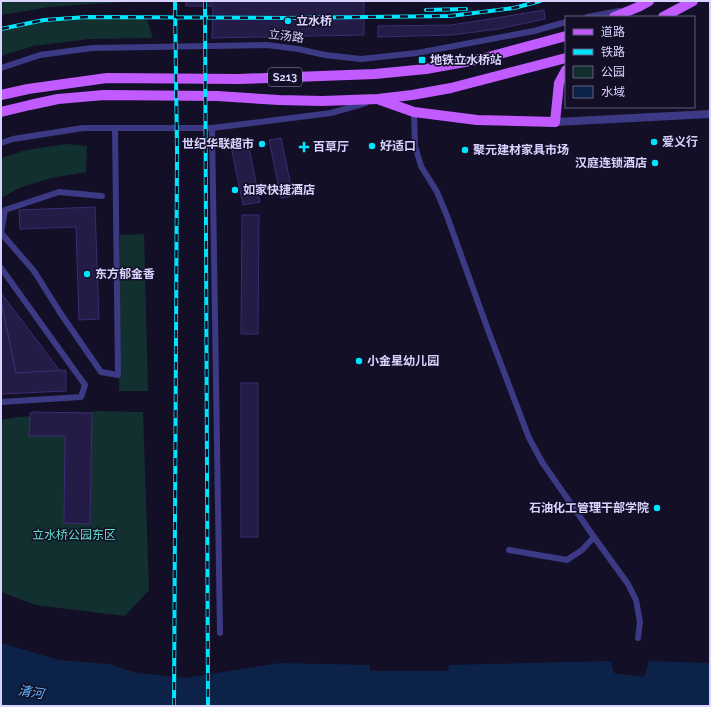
<svg xmlns="http://www.w3.org/2000/svg" width="711" height="707" font-family="Raleway,'Noto Sans SC',sans-serif">
  <style>
    .green { fill: #12302f }
    .water { fill: #0c2248 }
    .building { fill: #241b47; stroke: #3b2d73 }
    .lines { fill: none; stroke-linecap: round; stroke-linejoin: round }
    .minor { stroke: #3d3a85; stroke-width: 6 }
    .tertiary { stroke: #3d3a85; stroke-width: 8 }
    .primary { stroke: #c25bff; stroke-width: 10 }
    .rail-casing { stroke: #00e5ff; stroke-width: 4 }
    .rail { stroke: #130f26; stroke-width: 2.5; stroke-dasharray: 8; stroke-linecap: butt }
    .poi-dot { fill: #00e5ff; stroke: #130f26; stroke-width: 1.5 }
    .labels { text-anchor: middle; dominant-baseline: central; stroke-width: 3; stroke-linejoin: round; paint-order: stroke }
    .shield { fill: #130f26; stroke: #9e99be; stroke-width: 1 }
    .shield-label { font-size: 11px; font-weight: bold; fill: #d9d4ff }
    .poi-label { font-size: 12px; font-weight: bold; fill: #d9d4ff; stroke: #130f26; text-anchor: start }
    .street-label { font-size: 12px; fill: #d9d4ff; stroke: #130f26 }
    .park-label { font-size: 12px; fill: #5fe0c0; stroke: #130f26 }
    .water-label { font-size: 13px; font-style: italic; fill: #62b6ff; stroke: #130f26 }
  </style>
  <rect width="100%" height="100%" fill="#130f26"/>
  <g class="green">
    <path d="M 1,1 L 124,1 L 124,2 L 49,7 L 1,15 Z"/>
    <path d="M 87,17 L 146,17 L 153,38 L 89,39 L 33,46 L 1,56 L 1,29 L 44,20 Z"/>
    <path d="M 67,144 L 87,146 L 86,172 L 51,178 L 19,188 L 1,198 L 1,158 L 26,150 Z"/>
    <path d="M 144,234 L 148,391 L 119,391 L 120,235 Z"/>
    <path d="M 101,411 L 143,412 L 149,590 L 125,616 L 36,605 L 1,592 L 1,420 L 19,417 Z"/>
  </g>
  <path class="water" d="M 1,643 L 59,660 L 109,664 L 137,673 L 185,678 L 280,663 L 370,665 L 370,671 L 448,671 L 449,665 L 611,661 L 614,673 L 644,677 L 649,661 L 710,663 L 710,706 L 1,706 Z"/>
  <g class="building">
    <path d="M 186,1 L 364,1 L 364,35 L 212,38 L 213,6 L 186,6 Z"/>
    <path d="M 544,10 L 545,19 L 498,29 L 452,35 L 378,37 L 378,26 L 451,25 L 496,18 Z"/>
    <path d="M 281,138 L 293,196 L 281,198 L 269,140 Z"/>
    <path d="M 248,143 L 260,202 L 243,205 L 231,146 Z"/>
    <path d="M 95,207 L 99,319 L 79,320 L 76,227 L 20,229 L 19,210 Z"/>
    <path d="M 242,215 L 259,215 L 258,334 L 241,334 Z"/>
    <path d="M 1,293 L 60,371 L 16,373 L 1,301 Z"/>
    <path d="M 1,301 L 16,373 L 66,370 L 66,391 L 1,394 Z"/>
    <rect x="241" y="383" width="17" height="154"/>
    <path d="M 33,412 L 92,413 L 90,524 L 64,523 L 65,436 L 29,436 L 30,413 Z"/>
  </g>
  <g class="lines">
    <g class="minor">
      <path d="M 587,17 L 619,11"/>
      <path d="M 1,68 L 40,55 L 92,48 L 267,45 L 298,49 L 325,55 L 361,59 L 417,53 L 534,31 L 566,22"/>
      <path d="M 414,112 L 415,146 L 421,166 L 437,192 L 447,216 L 488,330 L 529,438 L 542,462 L 594,537 L 628,584 L 636,600 L 640,622 L 638,638"/>
      <path d="M 212,128 L 220,633"/>
      <path d="M 1,143 L 13,139 L 83,128 L 212,128 L 331,113 L 366,103"/>
      <path d="M 102,196 L 59,192 L 5,210 L 1,233 L 34,271 L 61,314 L 101,372 L 118,375 L 115,128"/>
      <path d="M 1,268 L 85,385 L 81,397 L 1,402"/>
      <path d="M 509,550 L 567,560 L 582,550 L 594,537"/>
    </g>
    <path class="tertiary" d="M 555,122 L 710,114"/>
    <g class="primary">
      <path d="M 614,17 L 638,7 L 649,1"/>
      <path d="M 663,17 L 693,1"/>
      <path d="M 1,95 L 28,89 L 107,78 L 239,79 L 375,74 L 426,69 L 481,59 L 566,36"/>
      <path d="M 380,100 L 414,112 L 477,120 L 555,122 L 559,83 L 566,70"/>
      <path d="M 1,112 L 30,105 L 58,99 L 104,95 L 217,96 L 279,100 L 322,101 L 378,99 L 412,95 L 451,88 L 566,58"/>
    </g>
    <defs>
      <g id="rail">
        <path d="M 205,1 L 208,706"/>
        <path d="M 426,10 L 466,9"/>
        <path d="M 1,29 L 44,20 L 87,17 L 285,18 L 450,16 L 514,8 L 540,1"/>
        <path d="M 174,706 L 177,151 L 175,1"/>
      </g>
    </defs>
    <use href="#rail" class="rail-casing"/>
    <use href="#rail" class="rail"/>
  </g>
  <g class="poi-dot">
    <circle cx="288" cy="21" r="4"/>
    <rect x="418" y="56" width="8" height="8" rx="2"/>
    <circle cx="654" cy="142" r="4"/>
    <circle cx="262" cy="144" r="4"/>
    <circle cx="372" cy="146" r="4"/>
    <path d="M302 141h4v4h4v4h-4v4h-4v-4h-4v-4h4z"/>
    <circle cx="465" cy="150" r="4"/>
    <circle cx="655" cy="163" r="4"/>
    <circle cx="235" cy="190" r="4"/>
    <circle cx="87" cy="274" r="4"/>
    <circle cx="359" cy="361" r="4"/>
    <circle cx="657" cy="508" r="4"/>
  </g>
  <g class="labels">
    <rect class="shield" x="268" y="68" width="34" height="18" rx="3"/>
    <g class="shield-label">
      <text x="285" y="77">S213</text>
    </g>
    <g class="poi-label">
      <text x="296" y="21">立水桥</text>
      <text x="430" y="60">地铁立水桥站</text>
      <text x="662" y="142">爱义行</text>
      <text x="254" y="144" text-anchor="end">世纪华联超市</text>
      <text x="380" y="146">好适口</text>
      <text x="313" y="147">百草厅</text>
      <text x="473" y="150">聚元建材家具市场</text>
      <text x="647" y="163" text-anchor="end">汉庭连锁酒店</text>
      <text x="243" y="190">如家快捷酒店</text>
      <text x="95" y="274">东方郁金香</text>
      <text x="367" y="361">小金星幼儿园</text>
      <text x="649" y="508" text-anchor="end">石油化工管理干部学院</text>
    </g>
    <g class="street-label">
      <text transform="translate(286 36) rotate(7)">立汤路</text>
    </g>
    <g class="park-label">
      <text x="74" y="535">立水桥公园东区</text>
    </g>
    <g class="water-label">
      <text transform="translate(31 692) rotate(9)">清河</text>
    </g>
  </g>
  <rect width="711" height="707" fill="none" stroke="#d9d4ff" stroke-width="4"/>
  <rect x="565" y="16" width="130" height="92" fill="#130f26" stroke="#625e7d"/>
  <rect x="573" y="29" width="20" height="6" fill="#c25bff" stroke="#625e7d"/>
  <text x="601" y="36" font-size="12" fill="#d9d4ff">道路</text>
  <rect x="573" y="49" width="20" height="6" fill="#00e5ff" stroke="#625e7d"/>
  <text x="601" y="56" font-size="12" fill="#d9d4ff">铁路</text>
  <rect x="573" y="66" width="20" height="12" fill="#12302f" stroke="#625e7d"/>
  <text x="601" y="76" font-size="12" fill="#d9d4ff">公园</text>
  <rect x="573" y="86" width="20" height="12" fill="#0c2248" stroke="#625e7d"/>
  <text x="601" y="96" font-size="12" fill="#d9d4ff">水域</text>
</svg>
